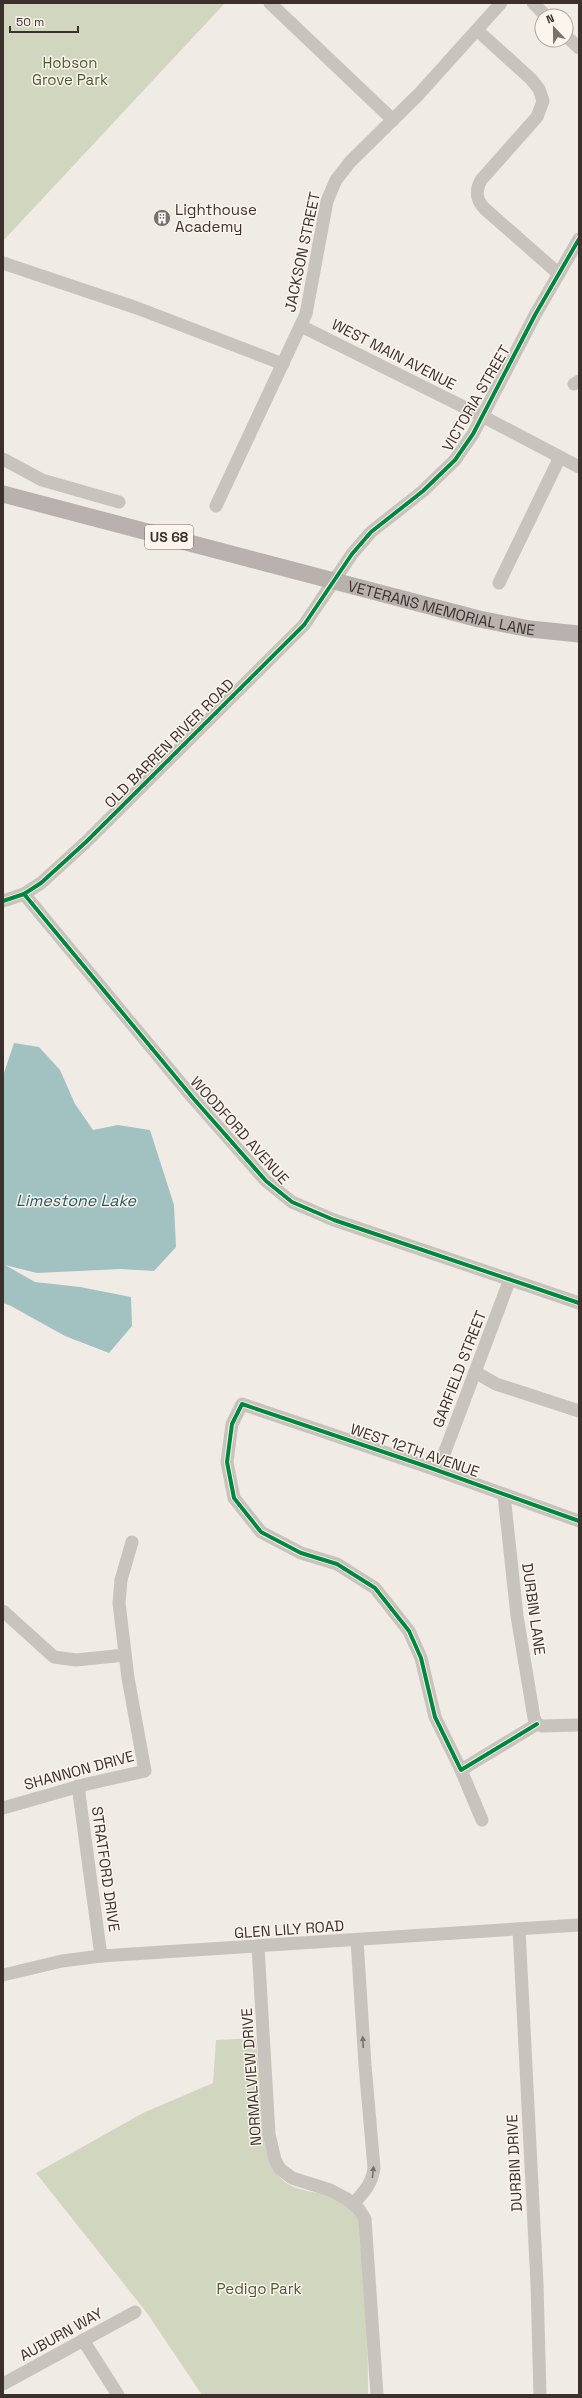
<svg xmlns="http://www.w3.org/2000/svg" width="582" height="2398" font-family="'Space Grotesk',sans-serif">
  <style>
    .green { fill: #d1d6bf }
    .water { fill: #a1c2c1 }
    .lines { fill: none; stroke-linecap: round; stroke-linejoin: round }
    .minor { stroke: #c9c3be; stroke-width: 13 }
    .major { stroke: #b8b1ad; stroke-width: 17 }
    .cycleway-casing { stroke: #fbf5ee; stroke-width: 6 }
    .cycleway { stroke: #00873e; stroke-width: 4 }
    .oneway { fill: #7b726d }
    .labels { text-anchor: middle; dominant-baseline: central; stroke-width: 3; stroke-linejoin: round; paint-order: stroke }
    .shield { fill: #fbf5ee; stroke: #756b66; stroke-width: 1 }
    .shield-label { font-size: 14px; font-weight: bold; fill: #3b302b }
    .park-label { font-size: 15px; fill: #4a5a2e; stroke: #fbf5ee }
    .poi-label { font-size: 15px; fill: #3b302b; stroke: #fbf5ee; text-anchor: start }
    .street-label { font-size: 15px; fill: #3b302b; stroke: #fbf5ee }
    .water-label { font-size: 16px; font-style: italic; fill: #1f5a5e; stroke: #fbf5ee }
  </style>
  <rect width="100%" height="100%" fill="#f0ebe5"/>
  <g class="green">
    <path d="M 3,3 L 225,3 L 3,241 Z"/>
    <path d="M 256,2038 L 264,2141 C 276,2214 331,2175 358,2216 C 363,2223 361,2238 362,2246 C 367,2297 368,2344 368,2395 L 202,2395 L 147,2313 L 36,2173 L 143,2113 L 213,2083 L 216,2040 Z"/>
  </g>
  <path class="water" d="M 14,1043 L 39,1047 L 60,1070 L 75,1104 L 93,1130 L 118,1125 L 150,1130 L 174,1205 L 176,1247 L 154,1271 L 120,1269 L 37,1273 L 5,1265 L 35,1282 L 80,1287 L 131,1297 L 132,1326 L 109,1353 L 65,1336 L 11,1306 L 3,1303 L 3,1076 Z"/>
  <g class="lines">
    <g class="minor">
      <path d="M 270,3 L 393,120"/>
      <path d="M 533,3 L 546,16"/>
      <path d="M 477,30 L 531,79 L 539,89 L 543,101 L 537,117 L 481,180 C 475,191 476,200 485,209 L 559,274"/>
      <path d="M 566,36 L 579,48"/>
      <path d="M 3,263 L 137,308 L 283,364"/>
      <path d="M 301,326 L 482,416 L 579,467"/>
      <path d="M 574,384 L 579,381"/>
      <path d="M 3,459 L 42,480 L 119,502"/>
      <path d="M 216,506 L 306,314 L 327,201 L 336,180 L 350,162 L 419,94 L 501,3"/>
      <path d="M 499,583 L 560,457"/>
      <path d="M 24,894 L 193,1098 L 266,1181 L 292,1202 L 334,1220 L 579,1303"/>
      <path d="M 3,901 L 24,894 L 41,883 L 86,842 L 304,625 L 352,554 L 371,532 L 423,491 L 455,460 L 473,434 L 535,315 L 579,239"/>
      <path d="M 475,1372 L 496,1384 L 579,1411"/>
      <path d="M 438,1470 L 510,1279"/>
      <path d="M 504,1495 L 517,1616 L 534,1718 L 537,1724 L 542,1726 L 579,1725"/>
      <path d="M 3,1611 L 54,1657 L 76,1660 L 125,1655"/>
      <path d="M 537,1724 L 461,1770 L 435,1717 L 421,1658 L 409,1631 L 375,1588 L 337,1564 L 301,1553 L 261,1532 L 234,1498 L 227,1462 L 232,1424 L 242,1404 L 428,1467 L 579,1521"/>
      <path d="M 461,1770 L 482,1820"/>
      <path d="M 78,1786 L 101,1956"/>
      <path d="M 3,1808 L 87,1784 L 145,1771 L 128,1678 L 119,1603 L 121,1580 L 132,1542"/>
      <path d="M 519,1929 L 537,2284 L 540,2395"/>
      <path d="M 258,1947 L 269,2134 L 275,2160 L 280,2169 L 292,2178 L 330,2190 L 347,2199 L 358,2208 L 365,2219 L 377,2395"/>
      <path d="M 3,1975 L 62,1961 L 101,1956 L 579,1925"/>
      <path d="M 353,2204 C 364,2192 372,2184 374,2168 L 365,2065 L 357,1940"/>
      <path d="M 83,2340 L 118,2395"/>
      <path d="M 3,2384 L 135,2312"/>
    </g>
    <path class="major" id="s1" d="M 3,494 L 479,619 L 530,629 L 579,634"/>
    <defs>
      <g id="cycleway">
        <path d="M 24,894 L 193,1098 L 266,1181 L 292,1202 L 334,1220 L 579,1303"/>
        <path d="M 3,901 L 24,894 L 41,883 L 86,842 L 304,625 L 352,554 L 371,532 L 423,491 L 455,460 L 473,434 L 535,315 L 579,239"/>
        <path d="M 537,1724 L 461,1770 L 435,1717 L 421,1658 L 409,1631 L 375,1588 L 337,1564 L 301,1553 L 261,1532 L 234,1498 L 227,1462 L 232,1424 L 242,1404 L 428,1467 L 579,1521"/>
      </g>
    </defs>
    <use href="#cycleway" class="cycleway-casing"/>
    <use href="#cycleway" class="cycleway"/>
  </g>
  <defs><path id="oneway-solid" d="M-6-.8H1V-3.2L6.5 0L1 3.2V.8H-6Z"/></defs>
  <g class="oneway">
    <use href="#oneway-solid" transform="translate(363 2042) rotate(-93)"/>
    <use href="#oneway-solid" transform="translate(373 2172) rotate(-84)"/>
  </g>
  <defs>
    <symbol id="building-disc" viewBox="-11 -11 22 22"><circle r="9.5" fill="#7a716c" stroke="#fbf5ee"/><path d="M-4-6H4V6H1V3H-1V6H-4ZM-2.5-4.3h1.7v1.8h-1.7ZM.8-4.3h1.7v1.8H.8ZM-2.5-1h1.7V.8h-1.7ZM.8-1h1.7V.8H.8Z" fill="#fff"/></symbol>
  </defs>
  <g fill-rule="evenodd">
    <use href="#building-disc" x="152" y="208" width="20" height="20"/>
  </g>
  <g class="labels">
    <rect class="shield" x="145" y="525" width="48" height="24" rx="3"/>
    <g class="shield-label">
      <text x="169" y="537">US 68</text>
    </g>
    <g class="park-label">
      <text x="70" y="62">Hobson<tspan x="70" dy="17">Grove Park</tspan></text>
      <text x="259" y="2288">Pedigo Park</text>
    </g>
    <g class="poi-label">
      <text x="175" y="209">Lighthouse<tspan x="175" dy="17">Academy</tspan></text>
    </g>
    <g class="street-label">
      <text transform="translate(302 252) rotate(-78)">JACKSON STREET</text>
      <text transform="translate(394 354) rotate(27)">WEST MAIN AVENUE</text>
      <text transform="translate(476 398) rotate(-60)">VICTORIA STREET</text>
      <text stroke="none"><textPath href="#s1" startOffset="453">VETERANS MEMORIAL LANE</textPath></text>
      <text transform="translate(169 743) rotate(-45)">OLD BARREN RIVER ROAD</text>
      <text transform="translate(240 1130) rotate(48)">WOODFORD AVENUE</text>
      <text transform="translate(459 1369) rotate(-69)">GARFIELD STREET</text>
      <text transform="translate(415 1450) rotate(19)">WEST 12TH AVENUE</text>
      <text transform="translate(534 1609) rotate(82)">DURBIN LANE</text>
      <text transform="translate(79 1770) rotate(-15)">SHANNON DRIVE</text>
      <text transform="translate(106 1869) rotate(82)">STRATFORD DRIVE</text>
      <text transform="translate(289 1929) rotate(-4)">GLEN LILY ROAD</text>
      <text transform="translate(251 2077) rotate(-94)">NORMALVIEW DRIVE</text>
      <text transform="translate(514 2163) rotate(-93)">DURBIN DRIVE</text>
      <text transform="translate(61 2334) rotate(-29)">AUBURN WAY</text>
    </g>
    <g class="water-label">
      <text x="76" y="1200">Limestone Lake</text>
    </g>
  </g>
  <rect width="582" height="2398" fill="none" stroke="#3b302b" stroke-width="8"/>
  <g transform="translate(554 28) rotate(338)"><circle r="19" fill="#fbf5ee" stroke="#aea6a0"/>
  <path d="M0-3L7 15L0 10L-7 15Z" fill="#7a716c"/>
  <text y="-6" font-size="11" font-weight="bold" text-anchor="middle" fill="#3b302b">N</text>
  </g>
  <path d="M10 26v6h68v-6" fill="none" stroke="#3b302b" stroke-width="2"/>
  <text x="16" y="26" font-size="12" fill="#3b302b" stroke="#fbf5ee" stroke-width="3" paint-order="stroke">50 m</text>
</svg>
